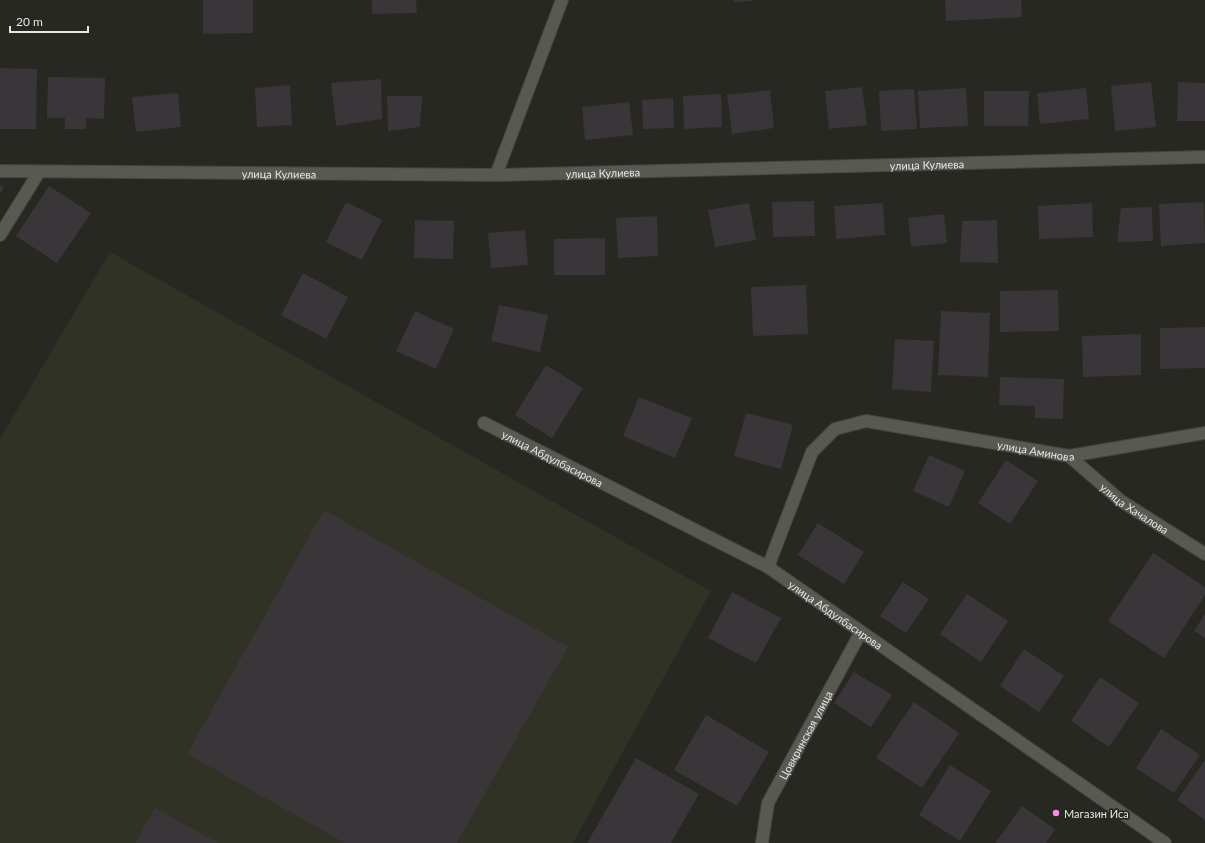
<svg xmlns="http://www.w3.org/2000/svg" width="1205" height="843" font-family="Lato,sans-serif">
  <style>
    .built { fill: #313226 }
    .building { fill: #3a3538 }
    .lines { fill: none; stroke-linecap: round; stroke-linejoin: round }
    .minor-casing { stroke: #43443f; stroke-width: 14 }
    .minor { stroke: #585953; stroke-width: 12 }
    .poi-dot { fill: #fb87e5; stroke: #272822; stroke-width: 1.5 }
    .labels { text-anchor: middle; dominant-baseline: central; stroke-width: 3.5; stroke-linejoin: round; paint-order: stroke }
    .street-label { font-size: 11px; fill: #e6e7e3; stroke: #272822 }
    .poi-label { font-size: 11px; fill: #e6e7e3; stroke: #272822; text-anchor: start }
  </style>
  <rect width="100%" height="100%" fill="#272822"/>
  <path class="built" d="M 110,252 L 711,591 L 573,843 L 0,843 L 0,439 Z"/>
  <g class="building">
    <path d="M 203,0 L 253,0 L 253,33 L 203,34 Z"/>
    <path d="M 372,0 L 416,0 L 417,13 L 372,14 Z"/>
    <path d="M 734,0 L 752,0 L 752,1 L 734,2 Z"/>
    <path d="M 945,0 L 1021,0 L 1022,17 L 946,21 Z"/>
    <path d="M 0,68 L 37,69 L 36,129 L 0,129 Z"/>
    <path d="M 48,77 L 105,78 L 104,119 L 86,118 L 86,129 L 65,129 L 65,118 L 47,118 Z"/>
    <path d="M 381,79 L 382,119 L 336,126 L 331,83 Z"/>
    <path d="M 1151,82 L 1156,127 L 1115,131 L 1111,86 Z"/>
    <path d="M 1178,82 L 1205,83 L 1205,121 L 1177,121 Z"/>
    <path d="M 290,85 L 292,125 L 257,127 L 255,88 Z"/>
    <path d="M 862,87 L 867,125 L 829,129 L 825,91 Z"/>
    <path d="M 966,88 L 968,126 L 920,128 L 918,91 Z"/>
    <path d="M 1086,88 L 1089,119 L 1040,124 L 1037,93 Z"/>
    <path d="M 914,89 L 917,129 L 881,131 L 879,91 Z"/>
    <path d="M 770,90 L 774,128 L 732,134 L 727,95 Z"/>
    <path d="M 984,91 L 1029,91 L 1028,126 L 984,126 Z"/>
    <path d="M 178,93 L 181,127 L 136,132 L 132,97 Z"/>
    <path d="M 721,94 L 722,127 L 684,129 L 683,96 Z"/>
    <path d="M 387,96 L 422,96 L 420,127 L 388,131 Z"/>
    <path d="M 673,98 L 674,128 L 643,129 L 642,100 Z"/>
    <path d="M 629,102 L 633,135 L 585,140 L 582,107 Z"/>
    <path d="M 0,185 L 4,187 L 0,194 Z"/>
    <path d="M 49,186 L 91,213 L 57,263 L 16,236 Z"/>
    <path d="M 814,201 L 815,236 L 773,237 L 772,202 Z"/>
    <path d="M 346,202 L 382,220 L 362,260 L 326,242 Z"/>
    <path d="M 1204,202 L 1205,243 L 1161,246 L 1159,204 Z"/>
    <path d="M 749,203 L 756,240 L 715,247 L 708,210 Z"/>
    <path d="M 883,203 L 885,235 L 836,239 L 834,206 Z"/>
    <path d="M 1092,203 L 1093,237 L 1039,239 L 1038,206 Z"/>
    <path d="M 1152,207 L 1153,241 L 1117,242 L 1121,208 Z"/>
    <path d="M 944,214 L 947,243 L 911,247 L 908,218 Z"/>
    <path d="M 657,216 L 658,256 L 618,258 L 616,218 Z"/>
    <path d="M 415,220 L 454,221 L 453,259 L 414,258 Z"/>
    <path d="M 997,220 L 998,263 L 960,262 L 962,221 Z"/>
    <path d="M 525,230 L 528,265 L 491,268 L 488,233 Z"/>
    <path d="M 605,238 L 605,275 L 554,275 L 554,239 Z"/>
    <path d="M 303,273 L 348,297 L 326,339 L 281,315 Z"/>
    <path d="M 806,285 L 808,334 L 753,336 L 751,287 Z"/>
    <path d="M 1058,290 L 1059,331 L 1000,332 L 1000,291 Z"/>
    <path d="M 499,305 L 548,315 L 540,352 L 491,341 Z"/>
    <path d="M 415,311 L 454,329 L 436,369 L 396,351 Z"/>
    <path d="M 941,311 L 990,313 L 988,377 L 938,375 Z"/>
    <path d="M 1205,327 L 1205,368 L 1160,369 L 1160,328 Z"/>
    <path d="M 1141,334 L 1141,375 L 1083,377 L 1082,336 Z"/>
    <path d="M 895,339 L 934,341 L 931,392 L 892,389 Z"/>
    <path d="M 546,365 L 583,388 L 552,438 L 515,415 Z"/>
    <path d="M 1000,377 L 1064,379 L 1063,419 L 1035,418 L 1035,406 L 999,405 Z"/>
    <path d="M 639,397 L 692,418 L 675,458 L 623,436 Z"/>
    <path d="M 746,413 L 793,425 L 781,469 L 734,456 Z"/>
    <path d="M 929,455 L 965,471 L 949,507 L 913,491 Z"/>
    <path d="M 1006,460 L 1038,481 L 1010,524 L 978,503 Z"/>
    <path d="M 324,510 L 568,647 L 457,843 L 345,843 L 187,754 Z"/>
    <path d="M 818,523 L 864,552 L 844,584 L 798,555 Z"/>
    <path d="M 1153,553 L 1205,587 L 1205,595 L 1164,658 L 1108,621 Z"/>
    <path d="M 903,582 L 929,599 L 906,633 L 880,616 Z"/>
    <path d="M 732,592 L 781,618 L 756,663 L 708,638 Z"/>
    <path d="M 967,594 L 1008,621 L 981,662 L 940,634 Z"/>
    <path d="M 1205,614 L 1205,638 L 1194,631 Z"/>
    <path d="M 1024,649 L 1064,676 L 1039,712 L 1000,686 Z"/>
    <path d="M 854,672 L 892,695 L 871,727 L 834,703 Z"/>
    <path d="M 1100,677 L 1139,703 L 1109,747 L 1071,721 Z"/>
    <path d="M 914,702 L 959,733 L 922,788 L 876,758 Z"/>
    <path d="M 706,715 L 769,752 L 737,806 L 674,770 Z"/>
    <path d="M 1161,729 L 1200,755 L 1174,793 L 1136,768 Z"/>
    <path d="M 636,758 L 699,794 L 671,843 L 587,843 Z"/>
    <path d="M 1205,760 L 1205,820 L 1177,800 Z"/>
    <path d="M 950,765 L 991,791 L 960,841 L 919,815 Z"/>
    <path d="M 1022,806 L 1055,829 L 1046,843 L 995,843 Z"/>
    <path d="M 155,808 L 218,843 L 135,843 Z"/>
  </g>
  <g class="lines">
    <defs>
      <g id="minor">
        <path id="s1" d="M 0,171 L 496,175 L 1205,157"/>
        <path d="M 496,175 L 562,0"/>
        <path d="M 0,235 L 39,172"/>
        <path id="s2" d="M 484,423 L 768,567 L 1165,843"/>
        <path id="s3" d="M 1069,456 L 1121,501 L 1205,554"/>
        <path id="s4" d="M 768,567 L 812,452 L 835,429 L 866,421 L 1069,456 L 1205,433"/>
        <path id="s5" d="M 762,843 L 768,803 L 861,632"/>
      </g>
    </defs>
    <use href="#minor" class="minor-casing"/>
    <use href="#minor" class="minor"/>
  </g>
  <circle class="poi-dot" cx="1056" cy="813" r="4"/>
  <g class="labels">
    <g class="street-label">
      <text stroke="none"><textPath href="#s1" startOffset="927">улица Кулиева</textPath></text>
      <text stroke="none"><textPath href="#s1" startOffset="603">улица Кулиева</textPath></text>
      <text stroke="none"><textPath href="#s1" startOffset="279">улица Кулиева</textPath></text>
      <text stroke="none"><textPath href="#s4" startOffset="360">улица Аминова</textPath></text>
      <text stroke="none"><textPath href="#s2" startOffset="77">улица Абдулбасирова</textPath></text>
      <text stroke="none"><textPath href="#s3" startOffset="84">улица Хачалова</textPath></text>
      <text stroke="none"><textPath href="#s2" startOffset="401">улица Абдулбасирова</textPath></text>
      <text stroke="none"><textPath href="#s5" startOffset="118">Цовкринская улица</textPath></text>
    </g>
    <g class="poi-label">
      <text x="1064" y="813">Магазин Иса</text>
    </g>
  </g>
  <path d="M10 26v6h78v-6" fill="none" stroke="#e6e7e3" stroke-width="2"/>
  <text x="16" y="26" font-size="12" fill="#e6e7e3" stroke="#272822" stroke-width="3" paint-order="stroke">20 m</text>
</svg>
